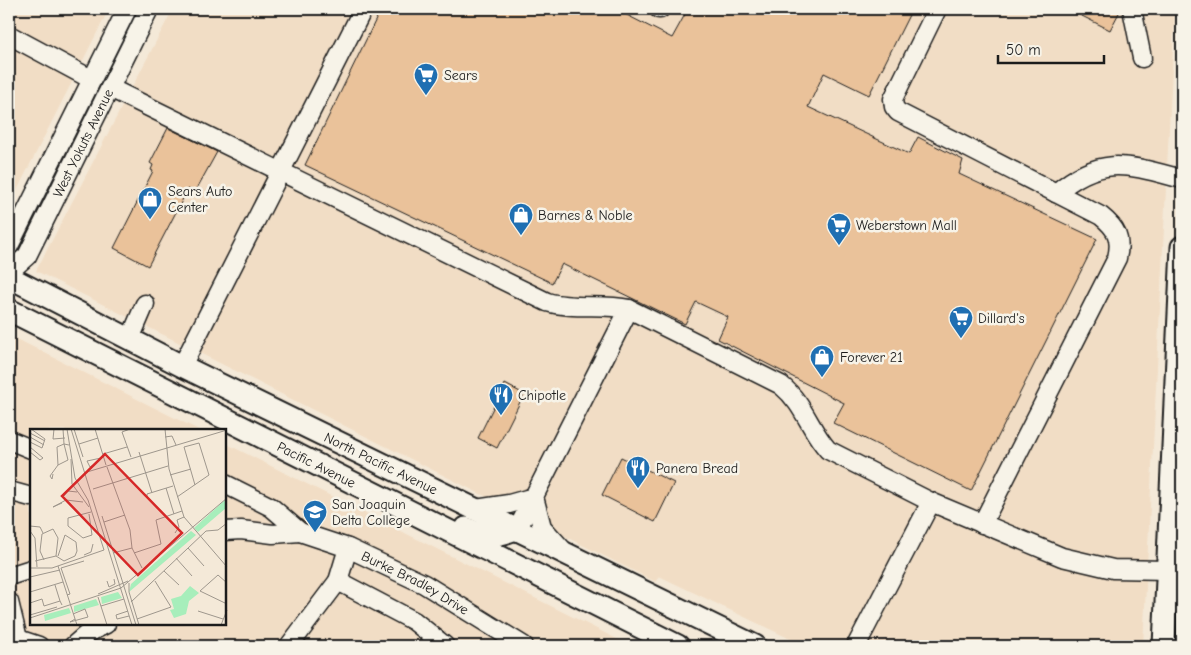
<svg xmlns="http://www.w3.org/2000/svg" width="1191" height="655" font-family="'Comic Neue',sans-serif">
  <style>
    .built { fill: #f1ddc5 }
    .building { fill: #eac29a; stroke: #1c1c1c }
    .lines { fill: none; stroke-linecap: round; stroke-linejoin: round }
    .minor-casing { stroke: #1c1c1c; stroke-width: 21 }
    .major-casing { stroke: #1c1c1c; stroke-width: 25 }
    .minor { stroke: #f7f3e8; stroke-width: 18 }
    .major { stroke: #f7f3e8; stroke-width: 21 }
    .labels { text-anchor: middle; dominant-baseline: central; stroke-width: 5; stroke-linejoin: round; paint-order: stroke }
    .poi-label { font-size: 14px; fill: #1c1c1c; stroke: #f7f3e8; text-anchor: start }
    .street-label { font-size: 14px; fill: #1c1c1c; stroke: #f7f3e8 }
    .inset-road { fill: none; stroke: #9e978d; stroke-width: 1 }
    .view { fill: #d62828; fill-opacity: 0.15; stroke: #d62828; stroke-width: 2.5 }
    .inset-edge { fill: none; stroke: #1c1c1c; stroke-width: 2.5 }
  </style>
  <rect width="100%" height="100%" fill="#f4e9d8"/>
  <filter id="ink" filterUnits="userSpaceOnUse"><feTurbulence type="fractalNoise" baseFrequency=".02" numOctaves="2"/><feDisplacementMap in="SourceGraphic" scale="10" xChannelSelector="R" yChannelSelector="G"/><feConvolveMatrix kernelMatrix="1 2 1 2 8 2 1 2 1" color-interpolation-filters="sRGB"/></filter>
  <g filter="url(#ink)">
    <g class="built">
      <path d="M 9,9 L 109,9 L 9,206 Z"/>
      <path d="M 173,9 L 1175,9 L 1143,646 L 805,646 L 659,576 L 656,582 L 36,271 Z"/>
      <path d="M 9,335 L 199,430 L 31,430 L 31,624 L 225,624 L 225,443 L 631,646 L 9,646 Z"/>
    </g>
    <g class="building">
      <path d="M 381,9 L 615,9 L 672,38 L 688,9 L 912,9 L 869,95 L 824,73 L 808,107 L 909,154 L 918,137 L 963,160 L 959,174 L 1097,239 L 971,491 L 833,423 L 844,403 L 718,339 L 728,317 L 696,302 L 685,324 L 562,264 L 552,283 L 305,165 Z"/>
      <path d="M 1068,9 L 1121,9 L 1110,30 Z"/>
      <path d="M 168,128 L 217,152 L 195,192 L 188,189 L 148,266 L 114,248 L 153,171 L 151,170 L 153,165 L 150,163 Z"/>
      <path d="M 505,384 L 524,394 L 497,448 L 478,438 Z"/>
      <path d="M 621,457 L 674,483 L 655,522 L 602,495 Z"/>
    </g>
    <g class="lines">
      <defs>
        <g id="minor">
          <path d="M 659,9 L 660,9"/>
          <path d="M 937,9 L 893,99 L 894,107 L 898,112 L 1101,216 C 1116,228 1122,238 1117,258 L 982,524"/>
          <path d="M 1132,9 L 1142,58"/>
          <path d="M 9,35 L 91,79"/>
          <path d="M 110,88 L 547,302 C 574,310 602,303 629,309 L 781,385 C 805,405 809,429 828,450 L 931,502 L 1062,557 L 1113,569 L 1168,570"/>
          <path d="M 1056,193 C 1101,154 1129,165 1182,179"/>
          <path d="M 9,246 L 127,9"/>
          <path id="s1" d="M 9,272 L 27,256 L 149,9"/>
          <path d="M 130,339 L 145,304"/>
          <path d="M 182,366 L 363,9"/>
          <path d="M 9,440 L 31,449"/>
          <path id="s2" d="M 225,484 L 271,507 L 300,532 L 348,548 L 424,584 L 524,646"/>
          <path d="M 9,491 L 31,497"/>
          <path d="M 476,509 L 509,504 L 534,497 L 542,527 L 562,549"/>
          <path d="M 518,528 L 629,309"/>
          <path d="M 225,531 L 241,530 L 273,534 L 300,532"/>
          <path d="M 9,576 L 31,569"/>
          <path d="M 338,581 L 414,621 L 445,646"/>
          <path d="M 9,602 L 18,639"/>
          <path d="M 14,646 L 18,639 L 39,646"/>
          <path d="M 73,646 L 88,633 L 106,624"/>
          <path d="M 289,646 L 338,581 L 348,548"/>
          <path d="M 856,646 L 931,502"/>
        </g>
        <g id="major">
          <path id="s3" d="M 9,277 L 182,366 L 755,646"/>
          <path id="s4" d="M 9,310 L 678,646"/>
          <path d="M 466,528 C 489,539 494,537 518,528"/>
          <path d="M 1164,646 L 1182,247"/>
        </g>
      </defs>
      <use href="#minor" class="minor-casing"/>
      <use href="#major" class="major-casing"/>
      <use href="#minor" class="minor"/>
      <use href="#major" class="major"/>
    </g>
  </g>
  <defs>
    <symbol id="supermarket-pin" viewBox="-11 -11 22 30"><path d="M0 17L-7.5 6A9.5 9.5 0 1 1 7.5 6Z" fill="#1f6fb2" stroke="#f7f3e8"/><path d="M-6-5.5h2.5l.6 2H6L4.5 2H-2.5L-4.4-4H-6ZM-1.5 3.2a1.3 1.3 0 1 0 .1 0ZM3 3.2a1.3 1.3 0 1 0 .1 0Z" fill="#fff"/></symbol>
    <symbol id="shop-pin" viewBox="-11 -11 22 30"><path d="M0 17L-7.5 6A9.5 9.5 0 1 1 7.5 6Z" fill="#1f6fb2" stroke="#f7f3e8"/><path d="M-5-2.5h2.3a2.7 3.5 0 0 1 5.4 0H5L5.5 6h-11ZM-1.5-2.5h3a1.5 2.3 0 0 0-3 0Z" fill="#fff"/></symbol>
    <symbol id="restaurant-pin" viewBox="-11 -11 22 30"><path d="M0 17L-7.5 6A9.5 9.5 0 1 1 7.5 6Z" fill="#1f6fb2" stroke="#f7f3e8"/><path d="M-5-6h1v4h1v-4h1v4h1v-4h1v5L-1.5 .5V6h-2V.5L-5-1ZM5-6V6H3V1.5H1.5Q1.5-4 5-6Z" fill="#fff"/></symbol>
    <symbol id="university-pin" viewBox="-11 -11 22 30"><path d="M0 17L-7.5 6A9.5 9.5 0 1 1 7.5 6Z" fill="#1f6fb2" stroke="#f7f3e8"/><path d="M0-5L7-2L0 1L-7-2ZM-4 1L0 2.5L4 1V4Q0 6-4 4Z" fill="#fff"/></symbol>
  </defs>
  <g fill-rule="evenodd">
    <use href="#supermarket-pin" x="412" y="61" width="28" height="38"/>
    <use href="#shop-pin" x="136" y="185" width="28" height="38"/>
    <use href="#shop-pin" x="507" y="201" width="28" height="38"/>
    <use href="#supermarket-pin" x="825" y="211" width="28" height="38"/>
    <use href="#supermarket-pin" x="947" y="304" width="28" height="38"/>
    <use href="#shop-pin" x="808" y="343" width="28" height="38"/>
    <use href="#restaurant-pin" x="487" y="381" width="28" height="38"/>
    <use href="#restaurant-pin" x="624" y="454" width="28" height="38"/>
    <use href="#university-pin" x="301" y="498" width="28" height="38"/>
  </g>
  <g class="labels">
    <g class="poi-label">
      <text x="444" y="75">Sears</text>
      <text x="168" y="191">Sears Auto<tspan x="168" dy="16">Center</tspan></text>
      <text x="538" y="215">Barnes &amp; Noble</text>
      <text x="856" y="225">Weberstown Mall</text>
      <text x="978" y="318">Dillard's</text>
      <text x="840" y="357">Forever 21</text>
      <text x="518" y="395">Chipotle</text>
      <text x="656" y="468">Panera Bread</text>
      <text x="332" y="504">San Joaquin<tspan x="332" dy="16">Delta College</tspan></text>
    </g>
    <g class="street-label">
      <text stroke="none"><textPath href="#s1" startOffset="150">West Yokuts Avenue</textPath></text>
      <text stroke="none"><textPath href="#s3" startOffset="416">North Pacific Avenue</textPath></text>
      <text stroke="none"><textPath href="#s4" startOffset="344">Pacific Avenue</textPath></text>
      <text stroke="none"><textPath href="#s2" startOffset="216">Burke Bradley Drive</textPath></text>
    </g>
  </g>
  <g transform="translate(30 429)">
    <rect width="196" height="196" fill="#f4e9d8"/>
    <path d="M 196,70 L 196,79 L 168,103 L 164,99 ZM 161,102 L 166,106 L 99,163 L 101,155 ZM 160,157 L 169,164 L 159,172 L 156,185 L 144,189 L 140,181 L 144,180 L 141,170 L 151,167 ZM 88,163 L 92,169 L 72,175 L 71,168 ZM 66,170 L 69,176 L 44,183 L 44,177 ZM 39,179 L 41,184 L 15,192 L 14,186 Z" fill="#a7eebb"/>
    <path class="inset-road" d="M 24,0 L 23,10 L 35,9M 33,0 L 34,15 L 38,31 L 28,36 L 27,18 L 34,15 L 39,16M 41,0 L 102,196M 44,0 L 53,28M 65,0 L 76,36M 100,0 L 92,3 L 101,28M 135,0 L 139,40 L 154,88 L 197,138M 0,4 L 15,12M 0,8 L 14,16M 135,8 L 142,7 L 146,16M 0,13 L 12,19 L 15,10 L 1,0M 49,15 L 68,9M 0,18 L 13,29 L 10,31 L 0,23M 154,18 L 165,56M 109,23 L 122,64M 73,25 L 97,18M 41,30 L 42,55 L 59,78M 65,35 L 60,38 L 57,32 L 71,29M 77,38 L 100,101 L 102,119 L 112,139M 57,43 L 197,1M 23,45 L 22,50 L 20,47 L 28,36M 140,46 L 161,40M 136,59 L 144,85M 63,60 L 138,37M 34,67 L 38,62 L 47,63M 147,68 L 179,46 L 169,14 L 154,18M 117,69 L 117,65 L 143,57M 32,74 L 23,78 L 36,71 L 53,73M 59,85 L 62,106 L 53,109 L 38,97 L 38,89 L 61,83M 72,87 L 106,196M 74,93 L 95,86M 0,97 L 10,98 L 13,104M 0,102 L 5,109 L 7,138M 145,104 L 149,98 L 147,91 L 154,88M 158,119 L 174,137M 83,124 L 102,119M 104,124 L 131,115 L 126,91 L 152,82M 54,126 L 61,123 L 63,115M 28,127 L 35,106 L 46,113 L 47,122 L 45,127 L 34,132M 146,129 L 162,147M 14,131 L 10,122 L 12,105 L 23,100 L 28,109 L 26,127M 5,132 L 26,127 L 34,132M 28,137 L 47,196M 0,139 L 22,139 L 74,121 L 58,71 L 45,49 L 37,0M 134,142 L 149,156M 0,148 L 30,141M 77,152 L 79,158 L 85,155 L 84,150M 99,154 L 99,163 L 109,196M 197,154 L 188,146 L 170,162 L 197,175M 25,156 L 30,172M 0,163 L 33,153M 68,165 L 98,152M 37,166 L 40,165 L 31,139 L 54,132M 68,168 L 77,196M 101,173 L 176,102 L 188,101 L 197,94M 0,174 L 12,170 L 14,177 L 30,172 L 32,176M 71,177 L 94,170M 98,182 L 86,186 L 87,190 L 99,187M 168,182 L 193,190M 43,185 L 55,180 L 58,188 L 40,193 L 45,190M 0,186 L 27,178M 0,189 L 91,159 L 197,69M 107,190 L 141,178 L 125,152M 191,196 L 197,181"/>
    <path class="view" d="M 75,25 L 152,104 L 108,146 L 32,67 Z"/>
    <rect width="196" height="196" class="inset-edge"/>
  </g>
  <rect width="1191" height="655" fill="none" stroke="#f7f3e8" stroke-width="30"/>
  <rect x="15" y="15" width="1161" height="625" fill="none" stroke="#1c1c1c" stroke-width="2" filter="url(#ink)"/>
  <path d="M998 55v8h106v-8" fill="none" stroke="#1c1c1c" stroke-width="2.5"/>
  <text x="1006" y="55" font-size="15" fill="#1c1c1c" stroke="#f7f3e8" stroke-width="4" paint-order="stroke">50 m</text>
</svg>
